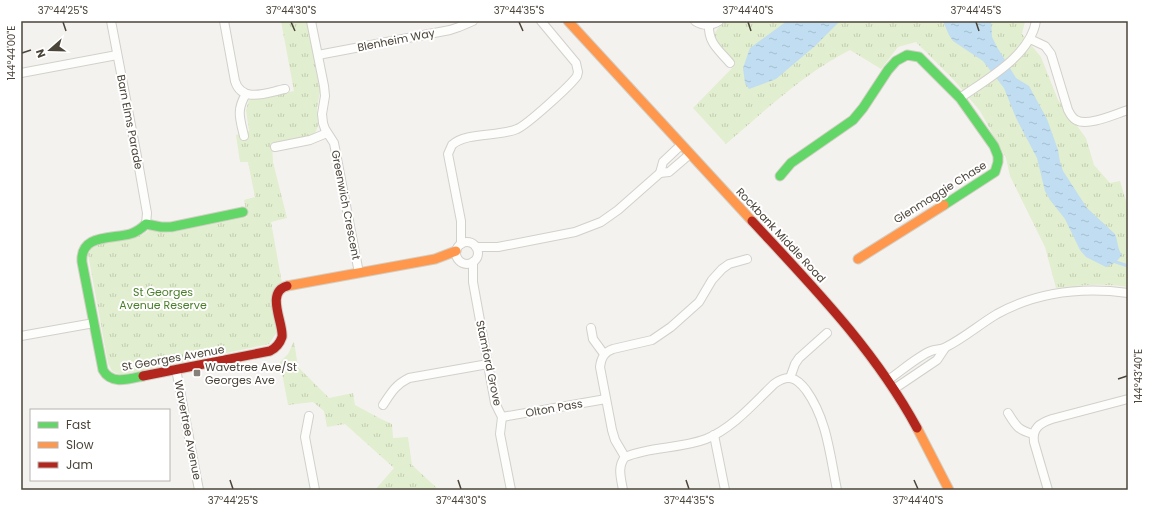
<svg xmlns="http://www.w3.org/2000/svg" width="1149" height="511" font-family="Poppins,sans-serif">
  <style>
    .grass { fill: url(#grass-tufts) }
    .water { fill: url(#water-ripples) }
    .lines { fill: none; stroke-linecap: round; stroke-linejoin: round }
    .stream { stroke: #c0ddf1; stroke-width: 3 }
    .street-casing { stroke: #d2d0cb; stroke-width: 10 }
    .fast-casing { stroke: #d3cfc5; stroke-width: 11 }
    .slow-casing { stroke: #d3cfc5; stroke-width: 11 }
    .jam-casing { stroke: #d3cfc5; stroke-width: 11 }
    .street { stroke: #fdfdfc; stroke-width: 8 }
    .fast { stroke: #63d668; stroke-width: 9 }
    .slow { stroke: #ff974d; stroke-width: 9 }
    .jam { stroke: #b3261e; stroke-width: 9 }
    .ticks { fill: none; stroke: #4b4439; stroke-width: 1.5 }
    .poi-dot { fill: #868178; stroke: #fff; stroke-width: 1.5 }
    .labels { text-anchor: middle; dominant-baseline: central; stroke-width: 4; stroke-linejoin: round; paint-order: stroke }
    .street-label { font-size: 11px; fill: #4b4439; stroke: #fff }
    .park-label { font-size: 11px; fill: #4a7f2a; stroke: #fff }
    .poi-label { font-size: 11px; fill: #4b4439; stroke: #fff; text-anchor: start }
    .neatline { fill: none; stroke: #4b4439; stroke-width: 1.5 }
    .ticks-label { font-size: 10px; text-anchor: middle; fill: #4b4439 }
  </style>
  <defs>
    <pattern id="grass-tufts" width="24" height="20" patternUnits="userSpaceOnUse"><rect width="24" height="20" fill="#e1eecf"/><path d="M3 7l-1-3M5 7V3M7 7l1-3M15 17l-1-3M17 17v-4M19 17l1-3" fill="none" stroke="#c3cdb2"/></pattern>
    <pattern id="water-ripples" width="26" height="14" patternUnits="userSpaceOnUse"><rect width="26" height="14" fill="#c0ddf1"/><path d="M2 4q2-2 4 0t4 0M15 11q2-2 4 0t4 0" fill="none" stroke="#a6bfcf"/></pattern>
  </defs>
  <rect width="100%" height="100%" fill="#f4f2ee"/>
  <g class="grass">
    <path d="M 281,21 L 307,21 L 320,91 L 317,108 L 318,126 L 315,133 L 309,136 L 272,143 L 273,162 L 287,218 L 271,222 L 282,283 L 276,286 L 271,300 L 277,332 L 269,344 L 120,375 L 112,371 L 108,363 L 88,254 L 90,249 L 96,245 L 142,235 L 151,229 L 170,233 L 247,217 L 244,200 L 255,197 L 248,162 L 240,162 L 236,135 L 249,131 L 246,110 L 249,100 L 294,91 Z"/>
    <path d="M 726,21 L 1025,21 L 1022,34 L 1041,57 L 1058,100 L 1086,138 L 1094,165 L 1110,183 L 1120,181 L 1128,207 L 1128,287 C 1104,283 1080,285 1056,288 L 1045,247 L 1010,176 L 1006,158 L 980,111 L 953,79 L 916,42 L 898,47 L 881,69 L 850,50 C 803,74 766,110 726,144 L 693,108 L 735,65 C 731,59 714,43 714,36 C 715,30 721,25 726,21 Z"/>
    <path d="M 294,341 L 298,367 L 329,398 L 353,393 L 355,405 L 381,419 L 392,424 L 393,438 L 408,437 L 412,465 L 439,490 L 375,490 L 394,468 L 345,424 L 327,427 L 324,411 L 313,402 L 288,405 L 280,362 L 288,354 Z"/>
  </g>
  <g class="water">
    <path d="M 787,21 L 840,21 L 815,46 L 776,79 L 749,89 L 745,83 L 743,68 L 750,48 Z"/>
    <path d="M 943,21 L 991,21 L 992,37 L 997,47 L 1016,78 L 1029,86 L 1047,119 L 1058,150 L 1060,162 L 1063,171 L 1087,208 L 1115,234 C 1118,241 1117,248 1122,255 L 1116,262 L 1106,267 L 1086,257 L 1080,250 L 1065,219 L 1050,200 L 1045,191 L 1037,158 L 1016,118 L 1004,88 L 983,61 L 953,41 L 949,35 Z"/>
  </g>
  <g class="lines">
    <path class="stream" d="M 1116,262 L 1128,266"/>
    <defs>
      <g id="street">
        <path d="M 111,21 L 138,162 L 147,213 L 146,224"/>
        <path d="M 224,21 L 235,81 C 242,104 268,92 285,89"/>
        <path d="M 311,21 L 324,86 L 325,96 L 322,114 L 323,123 L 325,129 L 334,143 L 359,273"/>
        <path d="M 695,21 C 703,26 711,26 719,21"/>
        <path d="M 709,25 C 708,43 719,50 730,63"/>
        <path d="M 1030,39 L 1045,46 L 1051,54 L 1068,110 C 1070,114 1072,118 1076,120 C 1088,127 1115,114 1128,110"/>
        <path d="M 318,55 L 450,30 L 459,27 L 473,21"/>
        <path d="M 21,73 L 117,55"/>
        <path d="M 960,98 C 987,79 1030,56 1036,21"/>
        <path d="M 244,136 C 240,119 236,110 246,94"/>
        <path d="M 275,147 L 310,140 L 327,133"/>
        <path d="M 660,173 L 663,162 L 681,145"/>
        <circle cx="467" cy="253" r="11"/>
        <path d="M 461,244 L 461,221 L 448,154 L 452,145 C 466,132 499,137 517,129 C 527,125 571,85 577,76 L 578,72 L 576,63 L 541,21"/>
        <path d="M 476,247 L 498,247 L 575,232 L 601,222 L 618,210 L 660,173 L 669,172 L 690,154"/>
        <path d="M 473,262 L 473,282 L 495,403 L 502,417 L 500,434 L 511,490"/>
        <path d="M 591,328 L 593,339 L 604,354"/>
        <path d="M 21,336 L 94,323"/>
        <path d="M 176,369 L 199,490"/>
        <path d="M 790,378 L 795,364 L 799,358 L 827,333"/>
        <path d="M 888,380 C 900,372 918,356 931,351 C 936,349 942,350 946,347 C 964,338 980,324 997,314 C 1037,292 1083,287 1128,293"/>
        <path d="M 894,389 L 937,360 L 945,348"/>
        <path d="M 383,405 C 391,393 395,385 409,378 L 488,364"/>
        <path d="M 1008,413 C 1016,426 1018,430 1033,434"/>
        <path d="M 309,416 L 305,437 L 315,490"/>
        <path d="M 502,417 L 606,399"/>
        <path d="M 714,435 L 725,490"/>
        <path d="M 625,457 L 615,440 L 612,430 L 600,367 C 601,358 604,352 613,349 L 652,340 L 671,327 L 699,302 L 712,280 L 722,269 L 729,264 L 747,259"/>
        <path d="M 623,490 C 621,478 617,467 625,457 C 651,446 680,449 706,439 C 733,428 754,403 774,384 C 788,374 796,377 806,390 C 827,419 830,455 837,490"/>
        <path d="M 1048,490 L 1034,442 C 1032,428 1040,423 1052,419 L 1128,399"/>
      </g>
      <g id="fast">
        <path d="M 780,176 L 791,163 L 853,120 L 863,108 L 888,70 L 896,61 L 907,55 L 919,57 L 960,98 L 994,146 L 998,156 L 998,162 L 995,172 L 944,205"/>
        <path d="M 143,376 C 129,379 111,385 103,370 L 82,262 C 80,234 111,239 130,234 C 137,232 141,229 146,224 L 161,227 L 171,227 L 243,212"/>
      </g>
      <g id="slow">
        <path d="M 568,21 L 752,221"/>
        <path d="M 858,259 L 944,205"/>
        <path d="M 287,286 L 435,259 L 456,251"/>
        <path d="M 917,428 L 949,490"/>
      </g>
      <g id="jam">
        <path d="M 752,221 C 813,287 874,349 917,428"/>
        <path d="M 143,376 L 270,351 C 276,348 280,343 282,337 C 284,324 265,292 287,286"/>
      </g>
    </defs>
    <use href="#street" class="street-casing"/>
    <use href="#fast" class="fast-casing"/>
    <use href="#slow" class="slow-casing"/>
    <use href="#jam" class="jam-casing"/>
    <use href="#street" class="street"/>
    <use href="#fast" class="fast"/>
    <use href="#slow" class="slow"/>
    <use href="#jam" class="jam"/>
  </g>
  <path class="ticks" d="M 63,22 L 66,31M 291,22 L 295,31M 519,22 L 523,31M 748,22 L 751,31M 976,22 L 979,31M 22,53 L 31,50M 1118,379 L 1127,376M 230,480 L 233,489M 458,480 L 461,489M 686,480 L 689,489M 914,480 L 918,489"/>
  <rect class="poi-dot" x="193" y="369" width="8" height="8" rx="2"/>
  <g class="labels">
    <g class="street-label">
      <text transform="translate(396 40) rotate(-11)">Blenheim Way</text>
      <text transform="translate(130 122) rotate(79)">Barn Elms Parade</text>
      <text transform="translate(940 192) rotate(-32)">Glenmaggie Chase</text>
      <text transform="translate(346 205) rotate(79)">Greenwich Crescent</text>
      <text transform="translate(781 235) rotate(47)">Rockbank Middle Road</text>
      <text transform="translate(173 358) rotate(-10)">St Georges Avenue</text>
      <text transform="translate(489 363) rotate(78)">Stamford Grove</text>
      <text transform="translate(554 408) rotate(-10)">Olton Pass</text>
      <text transform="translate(188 430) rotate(79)">Wavertree Avenue</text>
    </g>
    <g class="park-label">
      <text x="163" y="292">St Georges<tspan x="163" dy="13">Avenue Reserve</tspan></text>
    </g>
    <g class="poi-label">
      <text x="205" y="367">Wavetree Ave/St<tspan x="205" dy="13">Georges Ave</tspan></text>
    </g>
  </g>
  <rect width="1149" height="511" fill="none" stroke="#ffffff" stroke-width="44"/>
  <rect x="30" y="409" width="140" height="72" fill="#ffffff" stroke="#b7b4b0"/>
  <rect x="38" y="422" width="20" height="6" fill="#63d668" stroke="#b7b4b0"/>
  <text x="66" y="429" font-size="12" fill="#4b4439">Fast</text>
  <rect x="38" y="442" width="20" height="6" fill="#ff974d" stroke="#b7b4b0"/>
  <text x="66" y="449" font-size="12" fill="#4b4439">Slow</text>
  <rect x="38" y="462" width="20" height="6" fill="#b3261e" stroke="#b7b4b0"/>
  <text x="66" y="469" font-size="12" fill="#4b4439">Jam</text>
  <g transform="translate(50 50) rotate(250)" stroke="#ffffff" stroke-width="3" paint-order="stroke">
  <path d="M0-3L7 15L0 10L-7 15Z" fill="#4b4439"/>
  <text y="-6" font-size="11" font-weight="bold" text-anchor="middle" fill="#4b4439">N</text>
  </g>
  <rect x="22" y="22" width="1105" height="467" class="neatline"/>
  <g class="ticks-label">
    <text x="63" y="14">37°44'25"S</text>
    <text x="291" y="14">37°44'30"S</text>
    <text x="519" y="14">37°44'35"S</text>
    <text x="748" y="14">37°44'40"S</text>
    <text x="976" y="14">37°44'45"S</text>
    <text transform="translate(11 53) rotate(-90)" y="4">144°44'00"E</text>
    <text transform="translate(1138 376) rotate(-90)" y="4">144°43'40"E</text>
    <text x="233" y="504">37°44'25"S</text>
    <text x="461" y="504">37°44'30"S</text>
    <text x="689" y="504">37°44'35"S</text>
    <text x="918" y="504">37°44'40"S</text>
  </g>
</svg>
